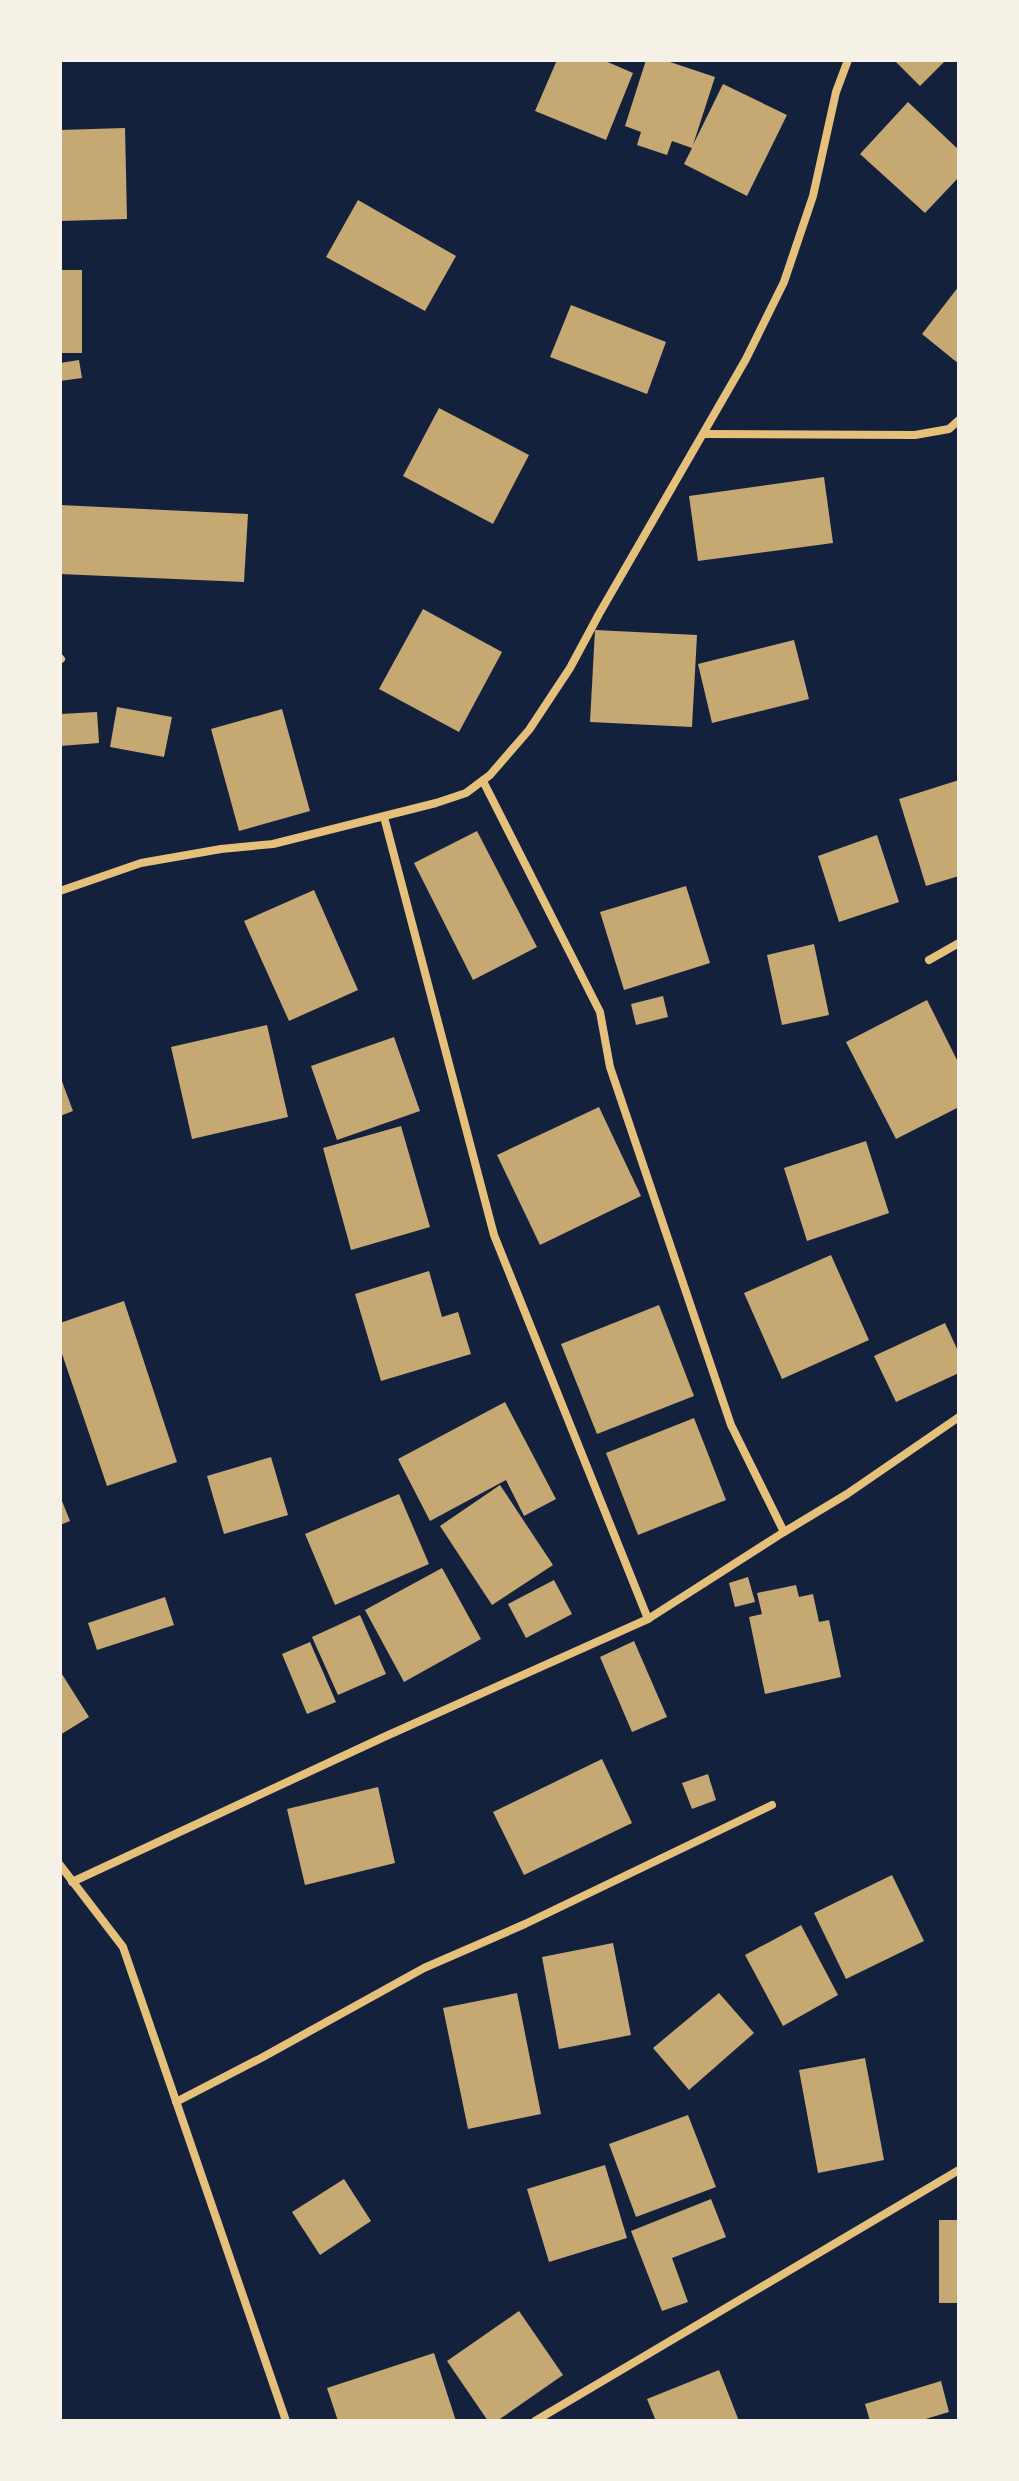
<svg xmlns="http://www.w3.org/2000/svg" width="1019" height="2481" font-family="'Golos Text',sans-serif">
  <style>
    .building { fill: #c6a872 }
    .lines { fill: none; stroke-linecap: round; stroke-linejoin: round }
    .minor { stroke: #e5c07b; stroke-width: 8 }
  </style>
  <rect width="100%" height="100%" fill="#14213d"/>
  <g class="building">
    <path d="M 557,60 L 603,60 L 633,73 L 606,140 L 535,111 Z"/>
    <path d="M 646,60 L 664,60 L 715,77 L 693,145 L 723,84 L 787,115 L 747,196 L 684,164 L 692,148 L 672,141 L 667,155 L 637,145 L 641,132 L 625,126 Z"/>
    <path d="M 894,60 L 946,60 L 920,86 Z"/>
    <path d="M 908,102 L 959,150 L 959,177 L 925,213 L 860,154 Z"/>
    <path d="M 125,128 L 127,219 L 60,221 L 60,130 Z"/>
    <path d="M 358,200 L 456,256 L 425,311 L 326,257 Z"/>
    <rect x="60" y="270" width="22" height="83"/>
    <path d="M 959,286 L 959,364 L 922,334 Z"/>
    <path d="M 571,305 L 666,342 L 647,394 L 550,357 Z"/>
    <path d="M 79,360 L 82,378 L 60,381 L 60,363 Z"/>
    <path d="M 439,408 L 529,455 L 493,524 L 403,476 Z"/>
    <path d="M 824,477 L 833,543 L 698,561 L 689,496 Z"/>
    <path d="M 60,505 L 248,514 L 244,582 L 60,574 Z"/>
    <path d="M 423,609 L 502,652 L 459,732 L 379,689 Z"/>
    <path d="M 595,630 L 697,635 L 692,727 L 590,722 Z"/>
    <path d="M 794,640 L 809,699 L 712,723 L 698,664 Z"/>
    <path d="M 117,707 L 172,717 L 164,757 L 110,747 Z"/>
    <path d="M 282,709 L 310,811 L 239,831 L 211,729 Z"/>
    <path d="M 97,712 L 99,743 L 60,746 L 60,714 Z"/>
    <path d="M 959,780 L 959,876 L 926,886 L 899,799 Z"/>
    <path d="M 477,831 L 537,947 L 473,980 L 414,863 Z"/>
    <path d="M 877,835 L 899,902 L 839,922 L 818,856 Z"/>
    <path d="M 686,886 L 710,963 L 624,990 L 600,912 Z"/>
    <path d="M 314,890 L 358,990 L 289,1021 L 244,921 Z"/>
    <path d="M 814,944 L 829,1015 L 782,1025 L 767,955 Z"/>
    <path d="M 663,996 L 668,1017 L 636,1025 L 631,1004 Z"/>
    <path d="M 927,1000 L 959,1064 L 959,1107 L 896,1139 L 846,1042 Z"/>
    <path d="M 267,1025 L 288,1117 L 192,1139 L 171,1047 Z"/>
    <path d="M 394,1037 L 420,1111 L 337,1140 L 311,1066 Z"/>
    <path d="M 60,1076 L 73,1111 L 60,1116 Z"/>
    <path d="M 599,1107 L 641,1196 L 540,1245 L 497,1155 Z"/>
    <path d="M 401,1126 L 430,1227 L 351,1250 L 323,1148 Z"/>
    <path d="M 866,1141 L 889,1213 L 807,1241 L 784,1168 Z"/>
    <path d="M 831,1255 L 869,1340 L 782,1379 L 744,1293 Z"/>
    <path d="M 429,1271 L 442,1317 L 458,1312 L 471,1354 L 381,1381 L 355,1294 Z"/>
    <path d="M 124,1301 L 177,1462 L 107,1486 L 60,1348 L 60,1323 Z"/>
    <path d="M 659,1305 L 694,1396 L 597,1434 L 561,1344 Z"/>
    <path d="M 945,1323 L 959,1353 L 959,1373 L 896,1402 L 874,1356 Z"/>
    <path d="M 505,1402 L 556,1499 L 524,1516 L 506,1480 L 430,1521 L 398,1459 Z"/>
    <path d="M 694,1418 L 726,1500 L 638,1535 L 606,1453 Z"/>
    <path d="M 271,1457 L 288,1515 L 224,1534 L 207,1476 Z"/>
    <path d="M 500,1485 L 553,1565 L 492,1605 L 440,1526 Z"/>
    <path d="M 399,1494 L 429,1564 L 335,1605 L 305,1534 Z"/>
    <path d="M 60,1496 L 70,1521 L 60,1525 Z"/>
    <path d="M 442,1568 L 481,1639 L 404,1682 L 365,1610 Z"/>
    <path d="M 748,1577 L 755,1602 L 735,1607 L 729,1583 Z"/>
    <path d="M 554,1580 L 572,1614 L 526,1638 L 508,1604 Z"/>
    <path d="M 796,1585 L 799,1597 L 813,1594 L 819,1622 L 829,1620 L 841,1677 L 765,1694 L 749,1617 L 762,1614 L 757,1593 Z"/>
    <path d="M 165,1597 L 174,1625 L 97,1650 L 88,1623 Z"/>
    <path d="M 360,1615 L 386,1674 L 338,1695 L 312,1637 Z"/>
    <path d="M 634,1641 L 667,1717 L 632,1732 L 600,1657 Z"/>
    <path d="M 310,1642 L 336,1702 L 307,1714 L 282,1654 Z"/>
    <path d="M 60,1671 L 89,1717 L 60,1735 Z"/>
    <path d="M 602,1759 L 632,1823 L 524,1875 L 493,1812 Z"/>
    <path d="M 708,1774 L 716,1800 L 692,1809 L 682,1783 Z"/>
    <path d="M 378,1787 L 395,1863 L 305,1885 L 287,1809 Z"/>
    <path d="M 892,1875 L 924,1941 L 846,1979 L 814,1913 Z"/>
    <path d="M 801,1925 L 838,1995 L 783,2026 L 745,1955 Z"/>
    <path d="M 613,1943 L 631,2035 L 559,2049 L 542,1957 Z"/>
    <path d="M 517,1993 L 541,2114 L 468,2129 L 443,2008 Z"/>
    <path d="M 719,1993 L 754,2033 L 689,2090 L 653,2048 Z"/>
    <path d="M 865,2058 L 884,2160 L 818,2173 L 799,2070 Z"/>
    <path d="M 688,2115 L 716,2187 L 636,2217 L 609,2144 Z"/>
    <path d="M 605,2165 L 627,2238 L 549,2262 L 527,2189 Z"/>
    <path d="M 344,2179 L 371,2221 L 320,2255 L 292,2212 Z"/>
    <path d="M 711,2199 L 726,2237 L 672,2258 L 688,2302 L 662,2311 L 631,2231 Z"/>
    <rect x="939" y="2220" width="20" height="83"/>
    <path d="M 519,2311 L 563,2375 L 497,2421 L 488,2421 L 447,2361 Z"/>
    <path d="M 434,2353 L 456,2421 L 338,2421 L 327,2388 Z"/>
    <path d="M 719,2370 L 739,2421 L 656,2421 L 647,2399 Z"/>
    <path d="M 941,2381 L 949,2412 L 919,2421 L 870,2421 L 865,2404 Z"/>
  </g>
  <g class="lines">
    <g class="minor">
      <path d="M 704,434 L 915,435 L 949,429 L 959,420"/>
      <path d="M 60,658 L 61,659"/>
      <path d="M 384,817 L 494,1235 L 648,1619"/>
      <path d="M 60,891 L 141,863 L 221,849 L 273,844 L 436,803 L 466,793 L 490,775 L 529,730 L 570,668 L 599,614 L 746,359 L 784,282 L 813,196 L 836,92 L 848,60"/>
      <path d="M 929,960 L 959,943"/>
      <path d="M 784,1532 L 847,1494 L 959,1417"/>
      <path d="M 60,1865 L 123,1947 L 286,2421"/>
      <path d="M 72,1882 L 384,1737 L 648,1619 L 784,1532 L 731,1425 L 610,1067 L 600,1012 L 483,781"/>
      <path d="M 176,2102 L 263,2057 L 424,1968 L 525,1924 L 772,1805"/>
      <path d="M 535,2421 L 959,2170"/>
    </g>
  </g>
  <rect width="1019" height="2481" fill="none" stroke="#f6f1e7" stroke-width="124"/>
</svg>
